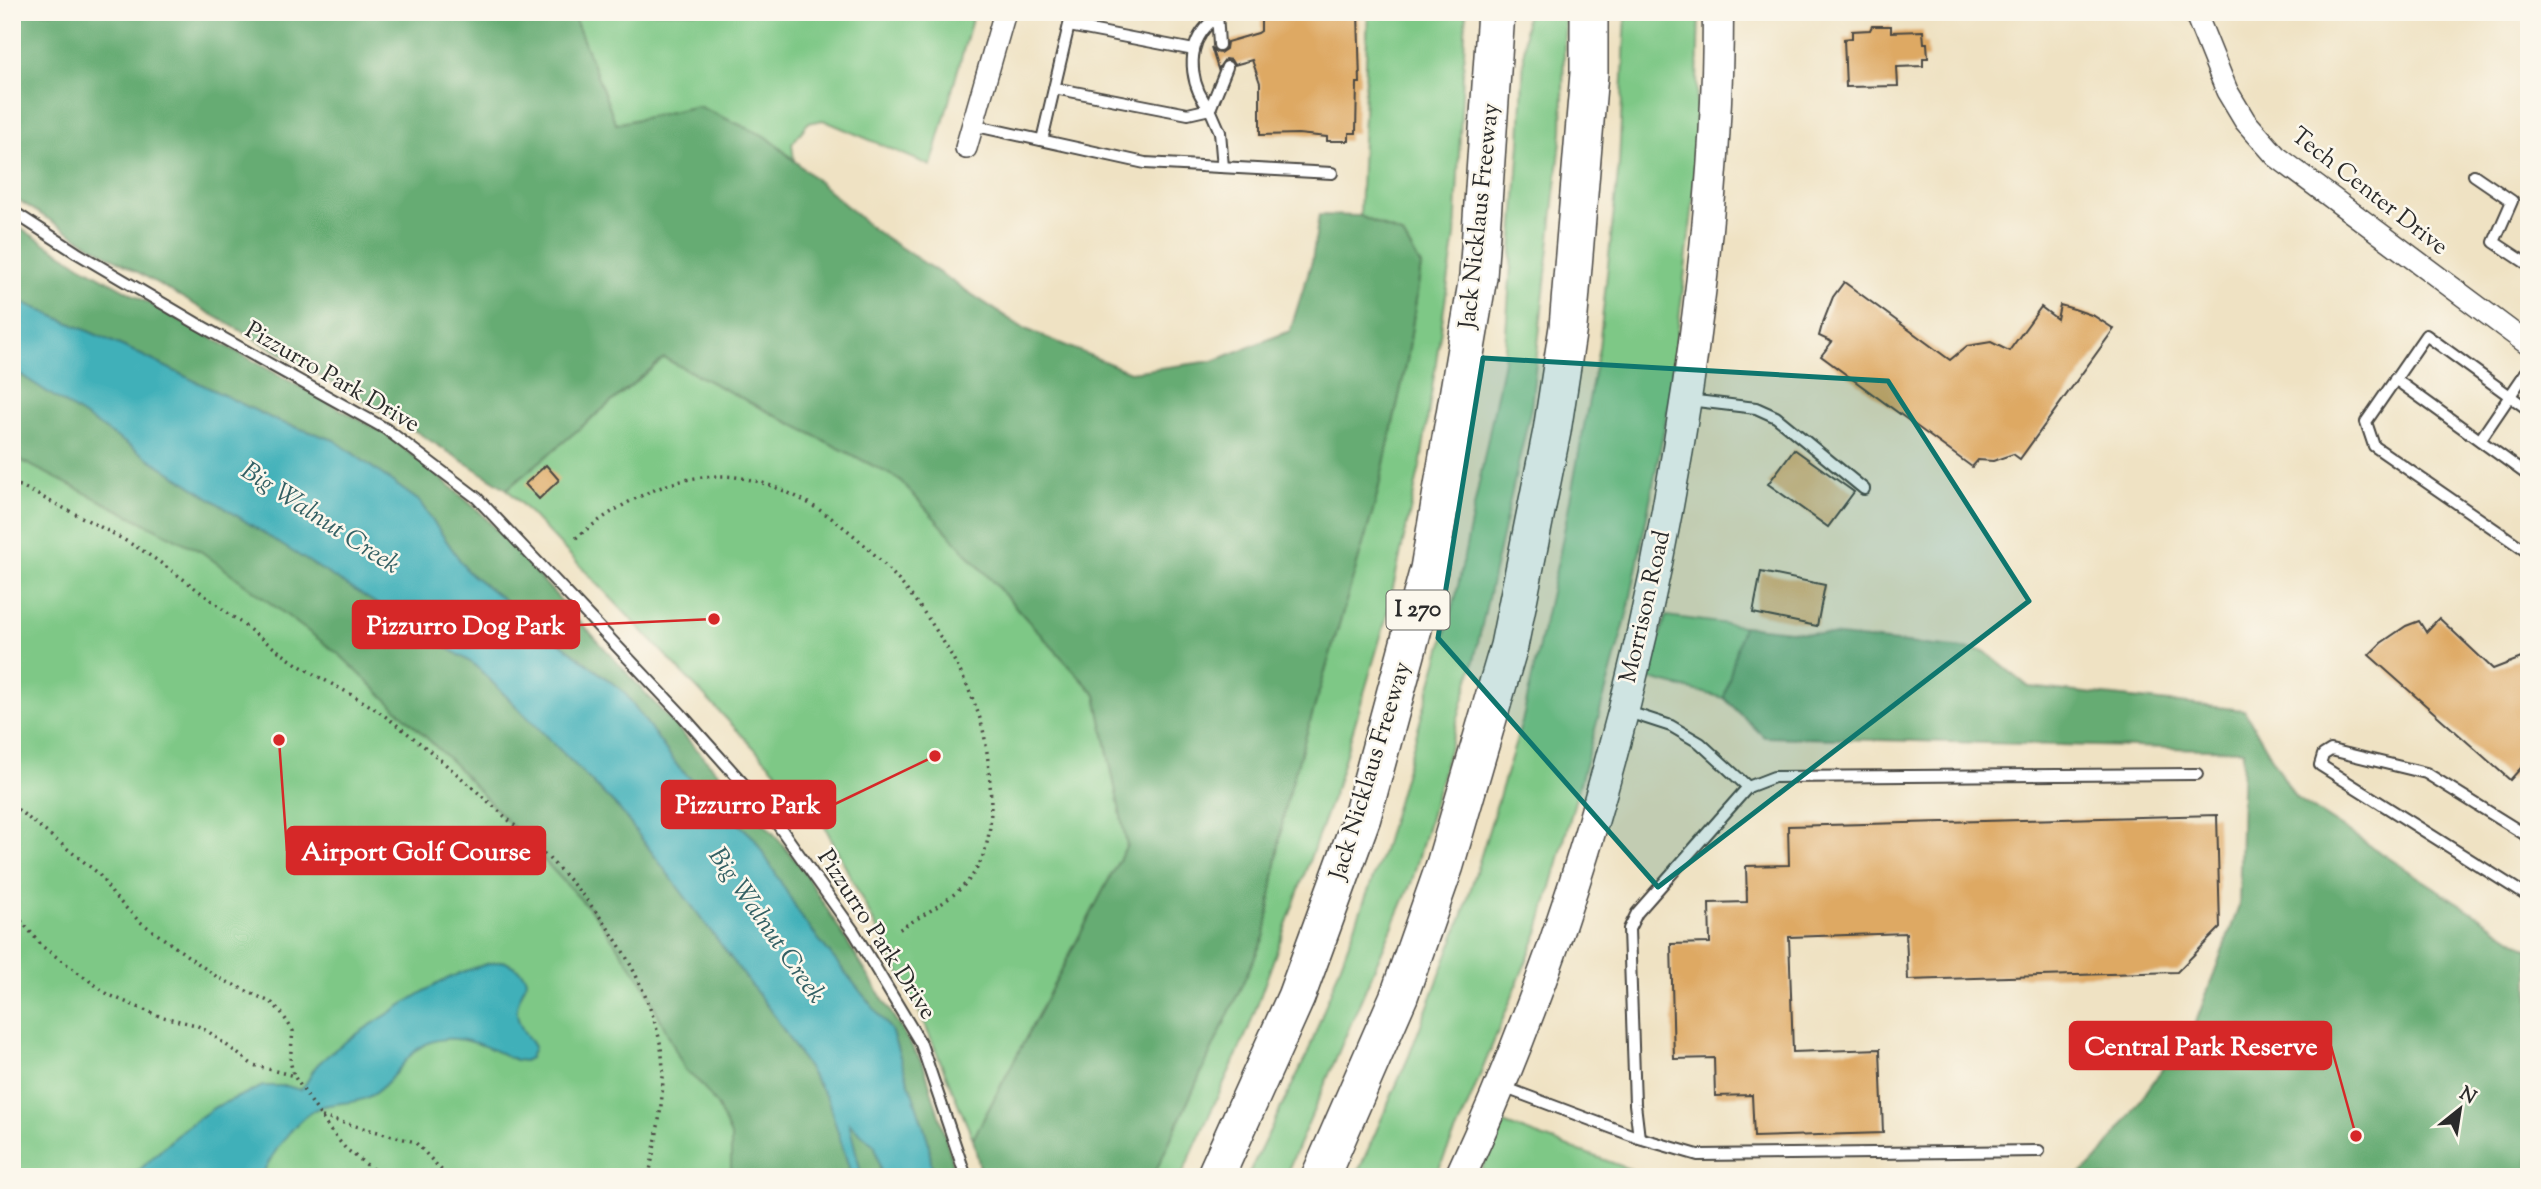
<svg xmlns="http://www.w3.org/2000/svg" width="2541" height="1189" font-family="'Sorts Mill Goudy',serif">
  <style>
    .green { fill: #7ec886; stroke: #547a58; stroke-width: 2 }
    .forest { fill: #66ac73; stroke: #486c4f; stroke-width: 2 }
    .water { fill: #3fb0b9; stroke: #356e72; stroke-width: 2 }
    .building { fill: #dea964 }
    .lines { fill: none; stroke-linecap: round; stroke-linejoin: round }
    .lane-casing { stroke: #484642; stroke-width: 14 }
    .street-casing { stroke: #484642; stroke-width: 24 }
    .secondary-casing { stroke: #484642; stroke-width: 33 }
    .highway-casing { stroke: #484642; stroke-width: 40 }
    .path { stroke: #484642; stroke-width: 3.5; stroke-dasharray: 2 5; stroke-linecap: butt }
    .lane { stroke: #fff; stroke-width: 10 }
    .street { stroke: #fff; stroke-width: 21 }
    .secondary { stroke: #fff; stroke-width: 30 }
    .highway { stroke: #fff; stroke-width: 37 }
    .marked { fill: #0f766e; fill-opacity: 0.2; stroke: #0f766e; stroke-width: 5; stroke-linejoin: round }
    .labels { text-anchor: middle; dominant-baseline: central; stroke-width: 5; stroke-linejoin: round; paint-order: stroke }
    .shield { fill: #fbf7ec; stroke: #696865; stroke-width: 2 }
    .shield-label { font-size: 23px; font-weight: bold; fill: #2b2b2b }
    .street-label { font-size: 24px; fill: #2b2b2b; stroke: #fbf7ec }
    .water-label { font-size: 26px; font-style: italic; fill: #336064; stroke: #fbf7ec }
    .leader { fill: none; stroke: #d62828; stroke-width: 2.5 }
    .callout-dot { fill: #d62828; stroke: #fbf7ec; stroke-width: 2.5 }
    .callout { fill: #d62828; stroke: #d62828; stroke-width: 2.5 }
    .callout-label { font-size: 26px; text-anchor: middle; font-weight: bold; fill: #fff }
  </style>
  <rect width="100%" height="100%" fill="#fbf7ec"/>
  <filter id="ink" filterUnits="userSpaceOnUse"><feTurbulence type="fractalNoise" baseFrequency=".0143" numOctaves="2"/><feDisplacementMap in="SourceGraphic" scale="14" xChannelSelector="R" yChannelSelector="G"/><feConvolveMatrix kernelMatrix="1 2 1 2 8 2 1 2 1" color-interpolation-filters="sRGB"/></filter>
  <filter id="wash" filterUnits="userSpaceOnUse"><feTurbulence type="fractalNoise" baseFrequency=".00686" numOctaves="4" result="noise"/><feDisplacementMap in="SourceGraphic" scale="28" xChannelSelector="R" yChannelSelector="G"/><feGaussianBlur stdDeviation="1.57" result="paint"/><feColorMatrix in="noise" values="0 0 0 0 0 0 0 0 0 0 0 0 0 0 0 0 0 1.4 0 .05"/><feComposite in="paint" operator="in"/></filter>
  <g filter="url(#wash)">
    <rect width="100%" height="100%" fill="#efe2c3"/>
    <g class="green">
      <path d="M 572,12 L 974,12 L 931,166 L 823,120 L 808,123 L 792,144 L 794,160 L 767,137 L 698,106 L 616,124 Z"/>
      <path d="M 1368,12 L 1466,12 L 1455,236 L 1421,462 L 1386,619 L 1337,784 L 1248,1030 L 1181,1177 L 1153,1177 L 1265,935 L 1285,806 L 1375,504 L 1407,361 L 1421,266 L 1403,235 L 1360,216 Z"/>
      <path d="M 1526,12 L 1565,12 L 1562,132 L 1531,407 L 1473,665 L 1412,881 L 1285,1177 L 1247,1177 L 1307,1055 L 1383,851 L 1456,596 L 1504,360 L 1520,143 Z"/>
      <path d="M 1626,12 L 1699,12 L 1694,195 L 1669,404 L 1628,611 L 1539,930 L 1466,1110 L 1435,1177 L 1356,1177 L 1409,1056 L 1463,914 L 1522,722 L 1561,547 L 1599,347 L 1619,164 Z"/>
      <path d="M 664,358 L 899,479 L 1096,695 L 1127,845 L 973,1139 L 920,1013 L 820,817 L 507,489 Z"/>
      <path d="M 12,393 L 282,553 L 890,1177 L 12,1177 Z"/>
      <path d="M 1666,616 L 1743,626 L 1724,698 L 1646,678 Z"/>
      <path d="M 1503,1123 L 1632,1170 L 1581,1177 L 1478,1177 Z"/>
    </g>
    <g class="forest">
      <path d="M 12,12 L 572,12 L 616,124 L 698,106 L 767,137 L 874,230 L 1023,328 L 1130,372 L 1213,361 L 1290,331 L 1312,261 L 1319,215 L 1360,216 L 1403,235 L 1421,266 L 1407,361 L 1375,504 L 1285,806 L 1265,935 L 1153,1177 L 982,1177 L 973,1139 L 1127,845 L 1096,695 L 899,479 L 664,358 L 507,489 L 401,422 L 83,241 L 12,196 Z"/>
      <path d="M 12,223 L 83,267 L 386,434 L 436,474 L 482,514 L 773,833 L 801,867 L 924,1066 L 949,1149 L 955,1177 L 933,1177 L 928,1140 L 891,1030 L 804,921 L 754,838 L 679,768 L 624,692 L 468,572 L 419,501 L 334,440 L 277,421 L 131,350 L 26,304 L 12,293 Z"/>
      <path d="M 12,369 L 282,545 L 475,665 L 620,810 L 776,1018 L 828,1100 L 852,1177 L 731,1177 L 731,1136 L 718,1107 L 701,1084 L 685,1070 L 643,983 L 596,916 L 454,764 L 341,656 L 202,552 L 12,456 Z"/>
      <path d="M 1743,626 L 1984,651 L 2029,687 L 2244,710 L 2295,797 L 2529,949 L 2529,1177 L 2077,1177 L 2099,1158 L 2196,1022 L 2239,906 L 2243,750 L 1764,737 L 1724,698 Z"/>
      <path d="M 848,1122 L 875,1146 L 882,1177 L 862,1177 Z"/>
    </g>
    <g class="water">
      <path d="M 12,293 L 26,304 L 131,350 L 277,421 L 334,440 L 419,501 L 468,572 L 624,692 L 679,768 L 754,838 L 804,921 L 891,1030 L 928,1140 L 933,1177 L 882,1177 L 875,1146 L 849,1123 L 862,1177 L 852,1177 L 828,1100 L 776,1018 L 620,810 L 475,665 L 282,545 L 12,369 Z"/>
      <path d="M 503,961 C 546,980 515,987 517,1013 C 518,1027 528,1036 534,1047 L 530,1058 L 524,1061 L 516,1060 C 492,1050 471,1037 445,1039 C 409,1042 403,1071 379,1090 C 361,1105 344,1101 324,1106 C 298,1113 272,1154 261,1177 L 132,1177 L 182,1130 L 215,1107 L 263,1086 L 287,1086 L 300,1090 C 309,1083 310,1072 318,1064 C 337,1046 358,1033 380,1019 C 418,995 457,967 503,961 Z"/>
    </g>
    <g id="blocks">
      <g class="building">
        <path d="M 1261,12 L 1358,12 L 1360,83 L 1357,83 L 1356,133 L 1349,133 L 1349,141 L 1327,141 L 1327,137 L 1298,134 L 1260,135 L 1260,83 L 1252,60 L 1234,65 L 1231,60 L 1225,59 L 1218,69 L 1211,47 L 1215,52 L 1220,53 L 1226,49 L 1227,42 L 1258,33 L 1261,31 Z"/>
        <path d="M 1872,26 L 1891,26 L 1891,32 L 1923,31 L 1924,43 L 1927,43 L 1928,58 L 1923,58 L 1923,66 L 1897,67 L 1898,86 L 1846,87 L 1844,39 L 1852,38 L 1852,31 L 1870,30 Z"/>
        <path d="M 1844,282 L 1950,360 L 1967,346 L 1991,342 L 2009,351 L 2041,307 L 2057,319 L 2060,305 L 2074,309 L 2094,316 L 2114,329 L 2020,459 L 2013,454 L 1993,461 L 1978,460 L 1972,467 L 1821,356 L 1832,342 L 1819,336 L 1822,325 L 1833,297 Z"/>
        <path d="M 1794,449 L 1854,492 L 1828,527 L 1768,484 Z"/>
        <path d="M 546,465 L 559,480 L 539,499 L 525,484 Z"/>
        <path d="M 1761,572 L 1825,585 L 1817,626 L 1753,613 Z"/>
        <path d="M 2439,618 L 2493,669 L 2529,655 L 2529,759 L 2510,780 L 2369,655 L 2381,643 L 2406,626 L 2419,621 L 2426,632 Z"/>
        <path d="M 2217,815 L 2220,928 L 2177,972 L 1908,980 L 1906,933 L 1789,937 L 1793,1052 L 1880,1049 L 1883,1133 L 1754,1137 L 1752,1095 L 1715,1096 L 1714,1058 L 1674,1059 L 1671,944 L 1710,943 L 1709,903 L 1747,902 L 1746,866 L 1789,865 L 1788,826 Z"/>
      </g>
    </g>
  </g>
  <g filter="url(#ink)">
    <use href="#blocks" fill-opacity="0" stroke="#484642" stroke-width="2"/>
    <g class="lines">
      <defs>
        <g id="lane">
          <path d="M 1217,12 L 1219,45"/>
          <path d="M 1069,26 L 1194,50"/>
          <path d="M 1054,88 L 1188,114 L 1210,109 C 1192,89 1186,55 1202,32 C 1206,26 1212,21 1217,16"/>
          <path d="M 972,125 L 1145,163 L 1332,173"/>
          <path d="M 1042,140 L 1072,12"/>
          <path d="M 1223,167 L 1220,132 L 1210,109 L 1227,67"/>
          <path d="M 2474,175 L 2512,201 L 2494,242 L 2529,265"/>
          <path d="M 12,211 L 77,253 L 196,323 L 386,429 L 477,498 L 681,714 L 771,815 L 854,932 L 921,1044 L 966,1177"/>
          <path d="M 2395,379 L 2529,476"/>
          <path d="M 1688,400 L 1756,408 L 1776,417 L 1864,489"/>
          <path d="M 2529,410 L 2426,335 L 2366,422 L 2374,446 L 2529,553"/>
          <path d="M 2480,440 L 2529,368"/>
          <path d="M 1625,711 L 1671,726 L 1700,743 L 1748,787 L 1774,777 L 2197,774"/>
          <path d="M 2529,837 L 2426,773 L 2331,750 L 2323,755 L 2320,765 L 2529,897"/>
          <path d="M 1503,1087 L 1639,1138 L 1635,1104 L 1629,929 L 1637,913 L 1748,787"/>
          <path d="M 1639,1138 L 1698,1155 L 2039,1151"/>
        </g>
        <g id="street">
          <path d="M 2195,12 L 2227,91 L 2245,121 L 2276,156 L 2529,345"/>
          <path d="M 966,148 L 1005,12"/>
        </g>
        <path id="secondary" d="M 1460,1177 C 1576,927 1648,656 1688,385 C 1706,262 1718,137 1718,12"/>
        <g id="highway">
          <path d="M 1215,1177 L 1296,997 L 1362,817 L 1429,569 L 1478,277 L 1496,12"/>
          <path d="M 1320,1177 L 1399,996 L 1445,865 L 1509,646 L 1552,431 L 1568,327 L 1589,73 L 1589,12"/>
        </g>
      </defs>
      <use href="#lane" class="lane-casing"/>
      <use href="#street" class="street-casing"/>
      <use href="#secondary" class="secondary-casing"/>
      <use href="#highway" class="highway-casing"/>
      <g class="path">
        <path d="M 12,484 L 21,486 C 60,507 106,528 143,551 C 192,583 236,621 284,655 C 312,676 345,689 375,709 C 412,735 448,766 482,796 C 558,864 628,929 657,1030 C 671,1077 657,1129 649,1177"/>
        <path d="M 576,538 C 619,503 677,470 735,477 C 842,491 942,615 977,710 C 986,733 988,759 990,783 C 992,813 992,843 976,870 C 959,898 923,914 897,931"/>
        <path d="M 12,805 L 98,873 L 114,896 L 139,921 L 217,977 L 272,1003 L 281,1012 L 293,1031 L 290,1061 L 294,1076 L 330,1130 L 346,1149 L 383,1177"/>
        <path d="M 12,910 L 43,947 L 109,995 L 159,1016 L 196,1025 L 209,1032 L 253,1065 L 294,1076"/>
        <path d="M 322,1117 L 415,1142 L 448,1177"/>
      </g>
      <use href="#lane" class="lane"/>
      <use href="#street" class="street"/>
      <use href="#secondary" class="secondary"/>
      <use href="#highway" class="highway"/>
    </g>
  </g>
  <path class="marked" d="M 1483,358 L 1888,381 L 2029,601 L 1658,887 L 1438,638 Z"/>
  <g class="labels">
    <rect class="shield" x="1386.5" y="590.5" width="63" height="39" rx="5"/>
    <g class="shield-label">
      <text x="1418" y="610">I 270</text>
    </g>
    <g class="street-label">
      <text transform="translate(2369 192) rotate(38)">Tech Center Drive</text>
      <text transform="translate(1480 216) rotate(-84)">Jack Nicklaus Freeway</text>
      <text transform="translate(332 378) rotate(30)">Pizzurro Park Drive</text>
      <text transform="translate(1646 607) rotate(-77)">Morrison Road</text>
      <text transform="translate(1371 771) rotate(-73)">Jack Nicklaus Freeway</text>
      <text transform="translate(876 935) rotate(57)">Pizzurro Park Drive</text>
    </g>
    <g class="water-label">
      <text transform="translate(320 519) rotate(33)">Big Walnut Creek</text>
      <text transform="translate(766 926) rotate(55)">Big Walnut Creek</text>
    </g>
  </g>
  <path class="leader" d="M714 619L579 625M935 756L835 804M279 740L287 851M2356 1136L2331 1046"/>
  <g class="callout-dot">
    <circle cx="714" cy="619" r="7"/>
    <circle cx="935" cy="756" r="7"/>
    <circle cx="279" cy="740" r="7"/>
    <circle cx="2356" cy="1136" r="7"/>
  </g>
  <g class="callout">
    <rect x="353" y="601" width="226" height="47" rx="7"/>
    <rect x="662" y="781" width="173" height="47" rx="7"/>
    <rect x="287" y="827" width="258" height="47" rx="7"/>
    <rect x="2070" y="1022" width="261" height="47" rx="7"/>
  </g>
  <g class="callout-label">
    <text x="466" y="634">Pizzurro Dog Park</text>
    <text x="748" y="813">Pizzurro Park</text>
    <text x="416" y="860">Airport Golf Course</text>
    <text x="2201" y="1055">Central Park Reserve</text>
  </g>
  <rect width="2541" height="1189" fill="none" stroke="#fbf7ec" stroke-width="42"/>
  <g transform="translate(2460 1109) rotate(30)" stroke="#fbf7ec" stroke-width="5" paint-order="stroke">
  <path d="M0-5L12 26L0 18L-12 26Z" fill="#2b2b2b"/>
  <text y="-10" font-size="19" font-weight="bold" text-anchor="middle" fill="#2b2b2b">N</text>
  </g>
</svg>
